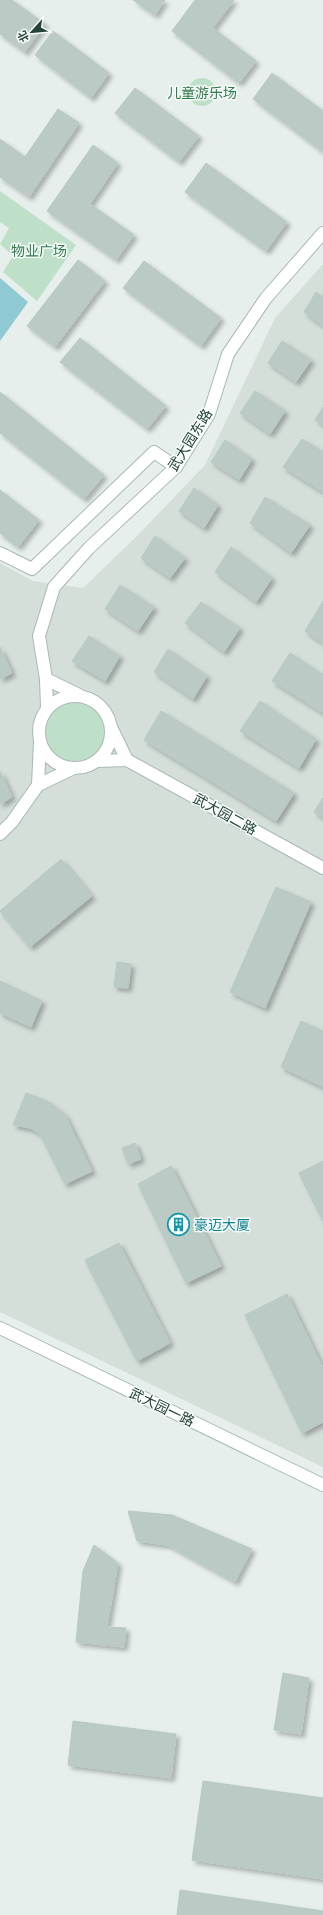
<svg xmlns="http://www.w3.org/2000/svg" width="323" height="1915" font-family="'Work Sans','Noto Sans SC',sans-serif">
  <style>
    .built { fill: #d4dfda }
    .green { fill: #bfe0c8 }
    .water { fill: #8ec9d4 }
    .building { fill: #bbcac4; stroke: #b8c9c2; filter: url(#shadow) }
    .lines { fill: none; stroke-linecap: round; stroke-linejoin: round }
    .street-casing { stroke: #a8b8b2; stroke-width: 14 }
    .street { stroke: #fff; stroke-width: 12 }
    .labels { text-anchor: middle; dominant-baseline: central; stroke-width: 3; stroke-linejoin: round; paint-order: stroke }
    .park-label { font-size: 14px; fill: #2d7a4b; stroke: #f7fbf9 }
    .street-label { font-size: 14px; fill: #24423a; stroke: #f7fbf9 }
    .culture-label { font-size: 14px; fill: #0d838f; stroke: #f7fbf9; text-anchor: start }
  </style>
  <defs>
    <filter id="shadow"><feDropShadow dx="3.5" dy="3.5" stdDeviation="2" flood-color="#0004"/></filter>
  </defs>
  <rect width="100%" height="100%" fill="#e6efeb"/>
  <path class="built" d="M 323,264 L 323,1467 L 0,1312 L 0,563 L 33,581 L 83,588 L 137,536 L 205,465 L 275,318 Z"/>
  <g class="green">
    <circle cx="202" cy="92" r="14"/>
    <path d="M 0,191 L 76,245 L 37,301 L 3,272 L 13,256 L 0,244 L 9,228 L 0,222 Z"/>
    <path d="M 70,700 C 121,705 112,769 67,760 C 61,759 55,757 52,751 C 38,728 47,710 70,700 Z"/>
  </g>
  <path class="water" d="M 0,278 L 28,302 L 0,341 Z"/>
  <g class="building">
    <path d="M 0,0 L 12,0 L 45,24 L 25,52 L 0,34 Z"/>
    <path d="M 133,0 L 165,0 L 155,15 Z"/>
    <path d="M 195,0 L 234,0 L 213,28 L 256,61 L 239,83 L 172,31 Z"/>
    <path d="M 53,31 L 109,73 L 91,98 L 35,55 Z"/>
    <path d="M 272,73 L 323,111 L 323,152 L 253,99 Z"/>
    <path d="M 135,88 L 199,136 L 179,162 L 115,113 Z"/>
    <path d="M 58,109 L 79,123 L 29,197 L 0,177 L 0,139 L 25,157 Z"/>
    <path d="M 93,145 L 118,163 L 90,204 L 134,235 L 116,260 L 47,211 Z"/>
    <path d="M 206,163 L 287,222 L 266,251 L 185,192 Z"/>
    <path d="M 78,260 L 105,281 L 55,347 L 27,326 Z"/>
    <path d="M 144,261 L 221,318 L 201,346 L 123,288 Z"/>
    <path d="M 316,292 L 323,297 L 323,326 L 304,312 Z"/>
    <path d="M 80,338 L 166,406 L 147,429 L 60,362 Z"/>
    <path d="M 282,341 L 311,360 L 296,382 L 268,363 Z"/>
    <path d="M 255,391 L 285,411 L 270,434 L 240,413 Z"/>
    <path d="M 0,392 L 104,475 L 84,499 L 0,433 Z"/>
    <path d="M 323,407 L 323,425 L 315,420 Z"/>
    <path d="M 302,439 L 323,452 L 323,492 L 283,467 Z"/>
    <path d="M 225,440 L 252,459 L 239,480 L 211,462 Z"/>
    <path d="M 194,488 L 218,505 L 204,528 L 179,511 Z"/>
    <path d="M 0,490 L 39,520 L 18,547 L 0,533 Z"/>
    <path d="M 265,497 L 310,525 L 291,553 L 250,523 Z"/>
    <path d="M 155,536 L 185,558 L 170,578 L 141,558 Z"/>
    <path d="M 231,547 L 272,578 L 256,602 L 215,572 Z"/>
    <path d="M 120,585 L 154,607 L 138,631 L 105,609 Z"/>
    <path d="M 323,601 L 323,643 L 305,631 Z"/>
    <path d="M 201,602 L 240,628 L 224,652 L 185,623 Z"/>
    <path d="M 89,636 L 120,656 L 105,681 L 72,661 Z"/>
    <path d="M 0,647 L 12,673 L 0,679 Z"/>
    <path d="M 168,649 L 207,676 L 193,699 L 154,672 Z"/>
    <path d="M 290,653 L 323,675 L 323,713 L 272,681 Z"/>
    <path d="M 260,701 L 316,739 L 299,768 L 240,731 Z"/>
    <path d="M 161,711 L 294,793 L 276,821 L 144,740 Z"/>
    <path d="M 0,771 L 12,797 L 0,804 Z"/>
    <path d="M 323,798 L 323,818 L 314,812 Z"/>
    <path d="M 61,859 L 92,896 L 30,947 L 0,911 Z"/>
    <path d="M 276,887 L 311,902 L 265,1008 L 230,992 Z"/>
    <path d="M 117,962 L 131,964 L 128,988 L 114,987 Z"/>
    <path d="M 0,981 L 42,1001 L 31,1027 L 0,1013 Z"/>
    <path d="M 301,1021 L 323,1031 L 323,1087 L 281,1067 Z"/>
    <path d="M 26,1093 L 47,1101 L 65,1115 L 92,1171 L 65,1184 L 40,1134 L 30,1128 L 13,1125 Z"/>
    <path d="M 135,1143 L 141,1159 L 128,1164 L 122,1148 Z"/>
    <path d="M 323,1161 L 323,1221 L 299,1173 Z"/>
    <path d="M 171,1166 L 221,1266 L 186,1283 L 138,1184 Z"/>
    <path d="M 119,1243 L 170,1343 L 137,1361 L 85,1260 Z"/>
    <path d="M 287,1294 L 323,1368 L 323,1422 L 302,1433 L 245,1315 Z"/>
    <path d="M 128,1511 L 172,1515 L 252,1549 L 235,1582 L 168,1545 L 137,1541 Z"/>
    <path d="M 94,1545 L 118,1563 L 107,1627 L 126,1628 L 124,1647 L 76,1642 L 83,1571 Z"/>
    <path d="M 283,1673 L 309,1678 L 301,1734 L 274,1730 Z"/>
    <path d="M 73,1721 L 176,1734 L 171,1778 L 68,1765 Z"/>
    <path d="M 203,1781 L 323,1798 L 323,1879 L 192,1860 Z"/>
    <path d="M 180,1890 L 323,1911 L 323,1915 L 177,1915 Z"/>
  </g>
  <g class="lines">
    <defs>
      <g id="street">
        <path d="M 0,553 L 32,569 L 154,452 L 176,467"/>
        <path d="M 46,679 L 79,695"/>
        <circle cx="75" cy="732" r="36"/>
        <path d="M 47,708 L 46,679 L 39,636 L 54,587 L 89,548 L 176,467 L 209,414 L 228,354 L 266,298 L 323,233"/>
        <path d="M 112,729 L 127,760"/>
        <path d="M 97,761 L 127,760 L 323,868"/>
        <path d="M 38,785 L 40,742"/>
        <path d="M 38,785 L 74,768"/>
        <path d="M 0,834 L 12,822 L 38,785"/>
        <path d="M 0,1328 L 323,1485"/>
      </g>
    </defs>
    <use href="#street" class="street-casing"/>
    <use href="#street" class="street"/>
  </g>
  <defs>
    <symbol id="building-ring" viewBox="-11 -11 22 22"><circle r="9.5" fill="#f7fbf9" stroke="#0f9aa8" stroke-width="1.5"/><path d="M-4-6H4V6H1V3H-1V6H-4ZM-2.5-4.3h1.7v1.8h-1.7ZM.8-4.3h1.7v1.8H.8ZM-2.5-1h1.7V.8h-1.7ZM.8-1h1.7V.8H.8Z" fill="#0f9aa8"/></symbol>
  </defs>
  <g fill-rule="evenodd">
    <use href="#building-ring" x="166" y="1212" width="25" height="25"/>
  </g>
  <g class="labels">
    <g class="park-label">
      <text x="202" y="93">儿童游乐场</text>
      <text x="39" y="251">物业广场</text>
    </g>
    <g class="street-label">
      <text transform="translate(190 440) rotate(-58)">武大园东路</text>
      <text transform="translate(225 814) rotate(29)">武大园二路</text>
      <text transform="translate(162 1407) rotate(26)">武大园一路</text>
    </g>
    <g class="culture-label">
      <text x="194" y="1225">豪迈大厦</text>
    </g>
  </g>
  <g transform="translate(32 32) rotate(243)" stroke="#f7fbf9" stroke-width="3" paint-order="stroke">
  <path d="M0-3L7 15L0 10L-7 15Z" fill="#24423a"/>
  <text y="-6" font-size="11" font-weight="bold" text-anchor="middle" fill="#24423a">北</text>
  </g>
</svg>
